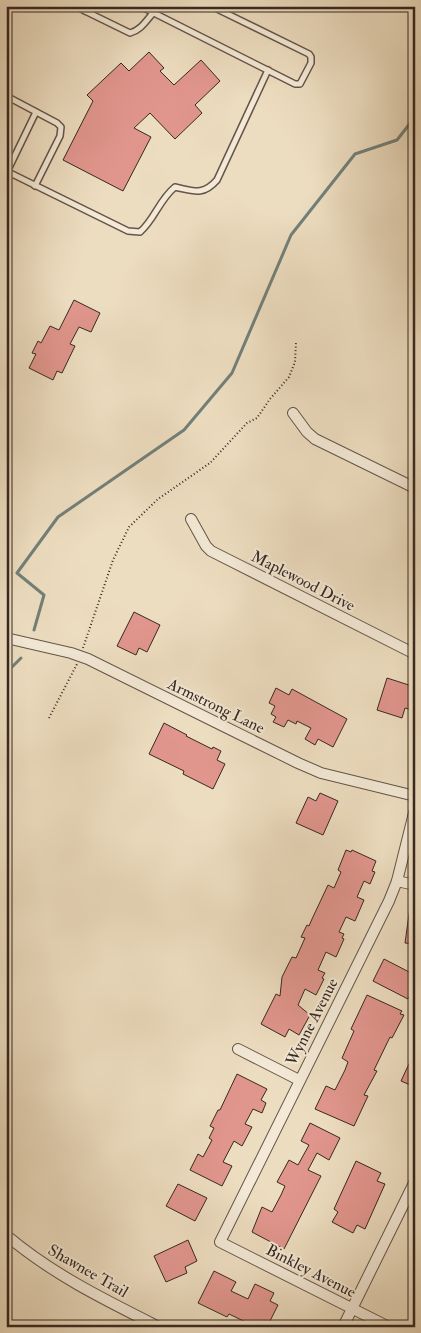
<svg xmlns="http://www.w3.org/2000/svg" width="421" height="1333" font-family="'IM FELL Double Pica',serif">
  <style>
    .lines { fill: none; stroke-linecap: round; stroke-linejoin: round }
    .stream { stroke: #728079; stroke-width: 3 }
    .building { fill: #e1968d; stroke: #372821 }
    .service-casing { stroke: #645549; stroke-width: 8 }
    .minor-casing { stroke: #645549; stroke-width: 12 }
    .path { stroke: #372821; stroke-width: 2; stroke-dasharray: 1 2.5; stroke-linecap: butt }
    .service { stroke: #f3e9d6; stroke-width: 5 }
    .minor { stroke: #f3e9d6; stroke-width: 10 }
    .labels { text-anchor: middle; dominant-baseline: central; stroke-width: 4; stroke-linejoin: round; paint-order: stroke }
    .street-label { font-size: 16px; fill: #372821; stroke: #f3e9d6 }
  </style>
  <rect width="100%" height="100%" fill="#edddc0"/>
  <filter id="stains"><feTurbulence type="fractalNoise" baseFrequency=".004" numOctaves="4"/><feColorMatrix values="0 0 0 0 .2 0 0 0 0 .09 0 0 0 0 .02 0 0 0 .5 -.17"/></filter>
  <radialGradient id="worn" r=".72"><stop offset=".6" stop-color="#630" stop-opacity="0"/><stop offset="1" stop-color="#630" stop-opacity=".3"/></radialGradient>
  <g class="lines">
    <g class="stream">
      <path d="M 34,630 L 44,595 L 17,573 L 58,517 L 184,430 L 232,373 L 291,235 L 355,154 L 397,140 L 415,117"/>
      <path d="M 6,673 L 21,658"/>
    </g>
  </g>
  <g class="building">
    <path d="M 149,52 L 164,68 L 160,71 L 174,85 L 201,60 L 220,81 L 195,105 L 202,113 L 175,139 L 150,113 L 134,128 L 151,137 L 123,191 L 63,160 L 93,101 L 87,95 L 121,63 L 129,71 Z"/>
    <path d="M 74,300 L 100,313 L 91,332 L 79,327 L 70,344 L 75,346 L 62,373 L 57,371 L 53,380 L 29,368 L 36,354 L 32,353 L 38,341 L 41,343 L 50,326 L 59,330 Z"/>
    <path d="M 134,612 L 160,625 L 147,652 L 139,648 L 136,655 L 117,646 Z"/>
    <path d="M 387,678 L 415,687 L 415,711 L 405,708 L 402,718 L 377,710 Z"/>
    <path d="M 276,688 L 289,695 L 292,689 L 347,719 L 333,747 L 318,739 L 315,745 L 305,739 L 311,728 L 297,721 L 296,724 L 288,720 L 284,727 L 273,722 L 276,717 L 271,714 L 275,706 L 269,703 Z"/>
    <path d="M 164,723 L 187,735 L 186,736 L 212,749 L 213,747 L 221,751 L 217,760 L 225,764 L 213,789 L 183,774 L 184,771 L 149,754 Z"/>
    <path d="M 320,793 L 338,801 L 323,835 L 296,823 L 308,797 L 316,801 Z"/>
    <path d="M 346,850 L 351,852 L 352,850 L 376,861 L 372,871 L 375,872 L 370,884 L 364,881 L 357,897 L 364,900 L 355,921 L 346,917 L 339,932 L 344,934 L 342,938 L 344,939 L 336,957 L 326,952 L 318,970 L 325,973 L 322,978 L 324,979 L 316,995 L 305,989 L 298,1005 L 310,1015 L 299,1035 L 289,1029 L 285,1037 L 261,1024 L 276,994 L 280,996 L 282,977 L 292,957 L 296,958 L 305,938 L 301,937 L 307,925 L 309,926 L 312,919 L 328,885 L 334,888 L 341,872 L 338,870 Z"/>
    <path d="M 410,907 L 415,908 L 415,944 L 405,943 Z"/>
    <path d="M 384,959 L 415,975 L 415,986 L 408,999 L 373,981 Z"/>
    <path d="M 367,995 L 402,1011 L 400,1014 L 404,1015 L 392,1038 L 390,1037 L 374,1070 L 377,1071 L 364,1095 L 368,1096 L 354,1126 L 315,1109 L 326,1086 L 335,1090 L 345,1070 L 348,1062 L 342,1058 L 354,1031 L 351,1029 Z"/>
    <path d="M 415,1051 L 415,1087 L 401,1081 Z"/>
    <path d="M 237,1074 L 267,1089 L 261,1100 L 266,1103 L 262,1113 L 253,1109 L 245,1124 L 252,1127 L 242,1146 L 234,1141 L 223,1162 L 232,1166 L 222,1186 L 190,1170 L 198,1154 L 203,1157 L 212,1140 L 209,1138 L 214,1128 L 210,1126 L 218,1110 L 220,1110 Z"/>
    <path d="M 310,1123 L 340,1138 L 329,1160 L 317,1153 L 308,1170 L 321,1176 L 284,1249 L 252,1232 L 262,1207 L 272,1212 L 281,1195 L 285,1186 L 277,1182 L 289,1160 L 298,1165 L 309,1145 L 301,1141 Z"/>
    <path d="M 356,1161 L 381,1173 L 377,1181 L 385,1184 L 365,1229 L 357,1225 L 353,1233 L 332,1222 L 338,1212 L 334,1209 Z"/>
    <path d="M 178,1184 L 207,1198 L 195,1221 L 166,1206 Z"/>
    <path d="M 188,1240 L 197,1261 L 185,1267 L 187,1273 L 166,1282 L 154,1256 Z"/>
    <path d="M 214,1271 L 236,1282 L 231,1291 L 248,1299 L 255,1284 L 274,1293 L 270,1301 L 278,1305 L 267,1327 L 256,1327 L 229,1314 L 227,1317 L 198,1303 Z"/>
  </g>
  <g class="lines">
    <defs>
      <g id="service">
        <path d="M 76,6 L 85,11"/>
        <path d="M 87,6 L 85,11 L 130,33 C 141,30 146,21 153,13"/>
        <path d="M 140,6 L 295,84 L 300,84 L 311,63 L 311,57 L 309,54 L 211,6"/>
        <path d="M 6,100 L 8,97 L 57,123 L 61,127 L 60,136 L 35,186"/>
        <path d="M 6,171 L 128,231 L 140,232 C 155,219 159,200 175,187 C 194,191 203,196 217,180 L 268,70"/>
        <path d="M 7,172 L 36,112"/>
        <path d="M 407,840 L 415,842"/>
      </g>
      <g id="minor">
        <path d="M 293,413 L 307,432 L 315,439 L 415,488"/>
        <path d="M 191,519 L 206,546 L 211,551 L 415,654"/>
        <path d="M 6,638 L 71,653 L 88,659 L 298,763 L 321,773 L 415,796"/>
        <path d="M 397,881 L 415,885"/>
        <path d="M 238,1049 L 299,1080"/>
        <path d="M 6,1235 C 52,1274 105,1300 159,1327"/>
        <path d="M 343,1327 L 415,1181"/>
        <path d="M 389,1327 L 220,1242 L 389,901 L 397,881 L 415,809"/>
      </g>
    </defs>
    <use href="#service" class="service-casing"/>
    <use href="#minor" class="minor-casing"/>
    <g class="path">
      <path d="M 83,648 L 113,560 L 129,527 L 158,499 L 210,463 L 247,423 L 257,418 L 270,399 L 289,377 L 295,362 L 296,342"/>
      <path d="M 49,718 L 77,664"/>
    </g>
    <use href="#service" class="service"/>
    <use href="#minor" class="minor"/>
  </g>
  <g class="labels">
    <g class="street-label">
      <text transform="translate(303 581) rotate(27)">Maplewood Drive</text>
      <text transform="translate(216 706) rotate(26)">Armstrong Lane</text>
      <text transform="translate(312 1022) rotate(-63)">Wynne Avenue</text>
      <text transform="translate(88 1271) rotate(30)">Shawnee Trail</text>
      <text transform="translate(311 1271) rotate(27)">Binkley Avenue</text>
    </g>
  </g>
  <rect width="421" height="1333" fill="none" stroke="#edddc0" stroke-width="25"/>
  <rect x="8" y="8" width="406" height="1318" fill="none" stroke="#372821" stroke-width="2.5"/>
  <rect x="12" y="12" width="396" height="1308" fill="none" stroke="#372821"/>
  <rect width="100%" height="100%" filter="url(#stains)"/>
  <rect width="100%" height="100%" fill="url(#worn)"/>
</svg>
